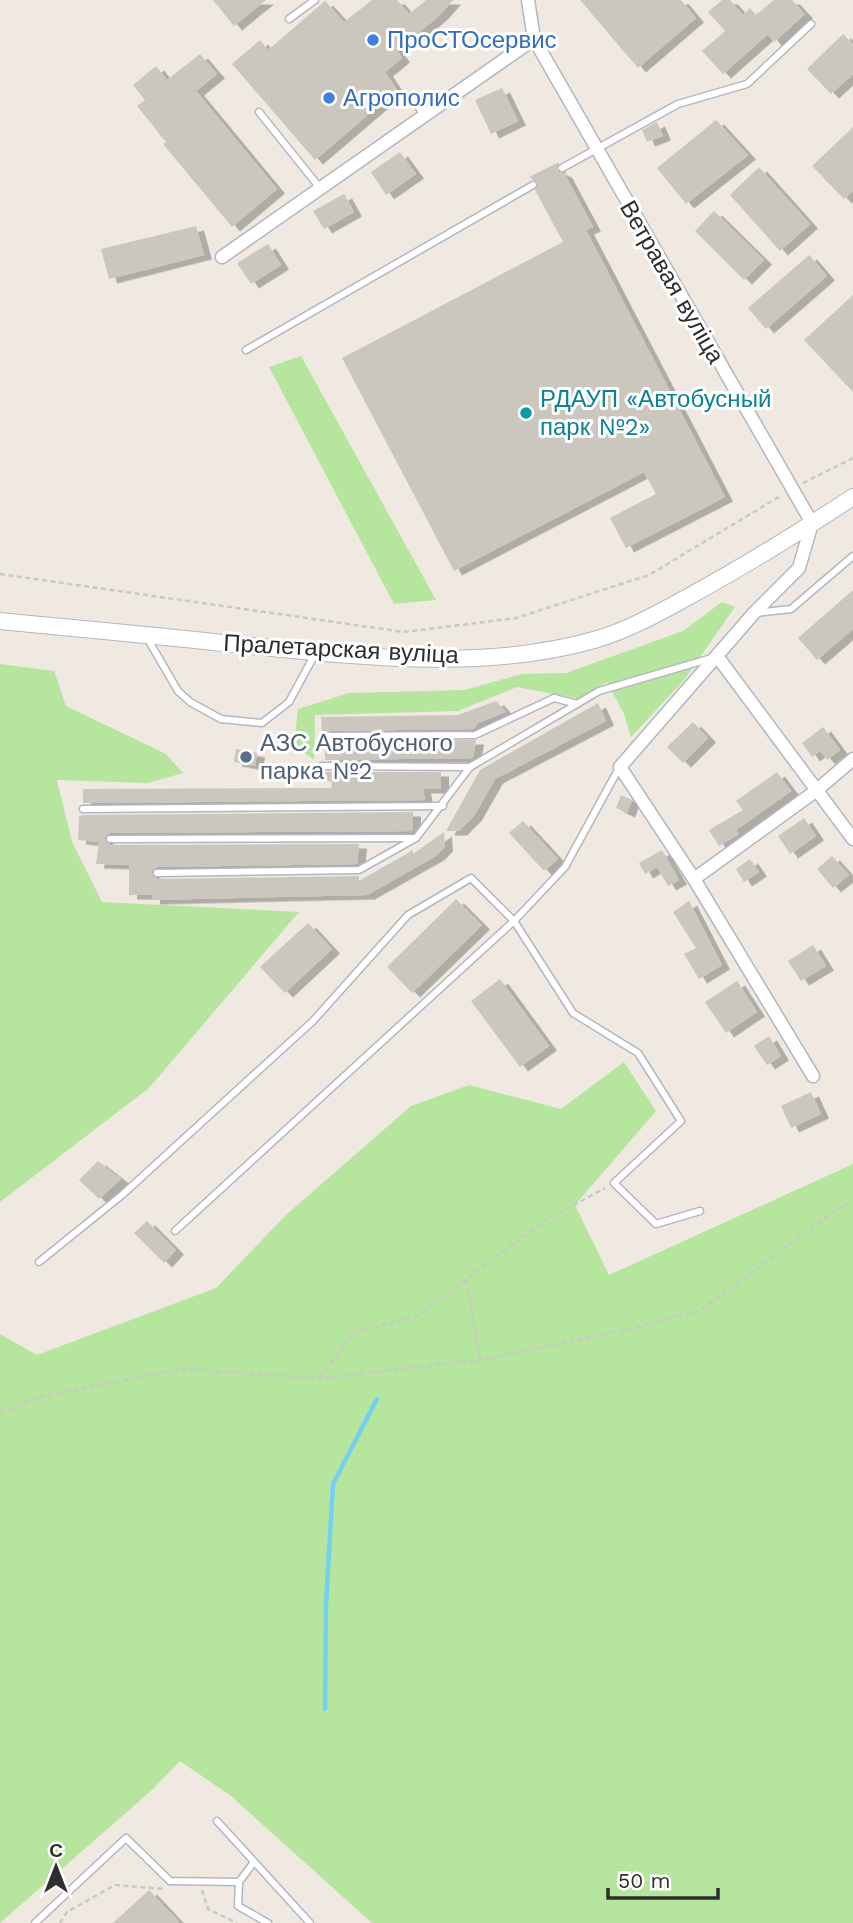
<svg xmlns="http://www.w3.org/2000/svg" width="853" height="1923" font-family="'Work Sans',sans-serif">
  <style>
    .green { fill: #b6e59e }
    .lines { fill: none; stroke-linecap: round; stroke-linejoin: round }
    .stream { stroke: #75cff0; stroke-width: 4.5 }
    .building { fill: #cbc7bf; filter: url(#shadow) }
    .service-casing { stroke: #b4b7c1; stroke-width: 9 }
    .minor-casing { stroke: #b4b7c1; stroke-width: 15 }
    .secondary-casing { stroke: #b4b7c1; stroke-width: 18 }
    .path { stroke: #c9c9c9; stroke-width: 2.5; stroke-dasharray: 5 3.5; stroke-linecap: butt }
    .service { stroke: #fff; stroke-width: 6 }
    .minor { stroke: #fff; stroke-width: 12 }
    .secondary { stroke: #fff; stroke-width: 16 }
    .shop-dot { fill: #3f7fe0; stroke: #fff; stroke-width: 2.5 }
    .culture-dot { fill: #0f9aa8; stroke: #fff; stroke-width: 2.5 }
    .service-dot { fill: #5c6f8a; stroke: #fff; stroke-width: 2.5 }
    .labels { text-anchor: middle; dominant-baseline: central; stroke-width: 6; stroke-linejoin: round; paint-order: stroke }
    .shop-label { font-size: 24px; fill: #366cbe; stroke: #fff; text-anchor: start }
    .street-label { font-size: 24px; fill: #2e2e2e; stroke: #fff }
    .culture-label { font-size: 24px; fill: #0d838f; stroke: #fff; text-anchor: start }
    .service-label { font-size: 24px; fill: #4e5e75; stroke: #fff; text-anchor: start }
  </style>
  <defs>
    <filter id="shadow"><feDropShadow dx="8" dy="4.5" stdDeviation="0" flood-color="#0004"/></filter>
  </defs>
  <rect width="100%" height="100%" fill="#efe9e1"/>
  <g class="green">
    <path d="M 301,356 L 436,600 L 394,604 L 269,367 Z"/>
    <path d="M 722,602 L 735,607 L 684,680 L 631,737 L 624,714 L 607,682 L 578,699 L 517,687 L 458,711 L 315,715 L 314,760 L 294,745 L 298,709 L 349,693 L 464,690 L 522,674 L 566,673 L 683,631 Z"/>
    <path d="M 0,664 L 54,671 L 66,706 L 166,754 L 183,773 L 148,783 L 57,780 L 72,842 L 102,902 L 299,912 L 149,1088 L 0,1202 Z"/>
    <path d="M 624,1062 L 656,1111 L 575,1205 L 609,1275 L 853,1164 L 853,1923 L 372,1923 L 231,1796 L 180,1761 L 152,1790 L 0,1923 L 0,1334 L 37,1355 L 216,1288 L 286,1215 L 411,1106 L 469,1085 L 561,1109 Z"/>
  </g>
  <g class="lines">
    <path class="stream" d="M 325,1709 L 326,1603 L 333,1484 L 377,1399"/>
  </g>
  <g class="building">
    <path d="M 213,0 L 266,0 L 234,26 Z"/>
    <path d="M 372,0 L 397,0 L 409,14 L 426,0 L 453,0 L 440,15 L 397,51 L 402,58 L 385,72 L 397,90 L 315,160 L 232,64 L 260,40 L 268,50 L 325,1 L 344,22 Z"/>
    <path d="M 580,0 L 681,0 L 696,18 L 638,68 Z"/>
    <path d="M 722,0 L 730,0 L 743,15 L 750,8 L 756,15 L 774,0 L 792,0 L 805,14 L 774,42 L 768,34 L 723,74 L 702,51 L 725,31 L 708,12 Z"/>
    <path d="M 843,34 L 853,44 L 853,74 L 831,94 L 807,69 Z"/>
    <path d="M 200,54 L 217,74 L 196,91 L 277,189 L 232,227 L 163,144 L 166,142 L 137,106 L 145,100 L 133,85 L 156,66 L 167,80 Z"/>
    <path d="M 502,88 L 518,121 L 491,134 L 475,100 Z"/>
    <path d="M 716,120 L 748,155 L 686,204 L 657,168 Z"/>
    <path d="M 657,122 L 663,136 L 647,142 L 642,130 Z"/>
    <path d="M 853,127 L 853,191 L 844,199 L 812,166 Z"/>
    <path d="M 400,152 L 416,174 L 386,195 L 371,172 Z"/>
    <path d="M 559,162 L 557,170 L 564,173 L 593,227 L 586,230 L 725,497 L 626,548 L 610,518 L 656,494 L 644,472 L 454,571 L 342,358 L 563,242 L 535,190 L 538,183 L 529,177 Z"/>
    <path d="M 759,167 L 810,224 L 780,251 L 730,195 Z"/>
    <path d="M 344,194 L 354,212 L 324,229 L 313,211 Z"/>
    <path d="M 714,211 L 764,260 L 744,280 L 695,231 Z"/>
    <path d="M 196,226 L 204,255 L 109,279 L 101,249 Z"/>
    <path d="M 268,244 L 281,265 L 251,284 L 237,263 Z"/>
    <path d="M 809,255 L 827,276 L 766,329 L 748,308 Z"/>
    <path d="M 853,295 L 853,392 L 804,340 Z"/>
    <path d="M 853,590 L 853,629 L 817,660 L 798,638 Z"/>
    <path d="M 496,701 L 506,712 L 478,723 L 474,729 L 322,731 L 321,717 L 458,715 Z"/>
    <path d="M 598,703 L 606,721 L 495,779 L 474,816 L 459,831 L 446,831 L 480,770 Z"/>
    <path d="M 693,722 L 708,738 L 683,763 L 667,747 Z"/>
    <path d="M 823,727 L 840,750 L 827,760 L 820,751 L 812,757 L 802,743 Z"/>
    <path d="M 476,740 L 473,758 L 325,760 L 325,742 Z"/>
    <path d="M 236,749 L 257,753 L 255,766 L 234,762 Z"/>
    <path d="M 325,772 L 441,772 L 441,789 L 423,789 L 425,800 L 83,803 L 83,789 L 331,788 L 332,782 L 325,780 Z"/>
    <path d="M 777,772 L 791,791 L 736,830 L 739,834 L 719,846 L 709,830 L 743,810 L 736,801 Z"/>
    <path d="M 621,795 L 632,800 L 627,813 L 616,808 Z"/>
    <path d="M 413,812 L 413,831 L 110,833 L 104,838 L 110,845 L 359,844 L 357,864 L 157,867 L 151,872 L 157,879 L 359,876 L 359,881 L 413,850 L 413,854 L 444,832 L 445,847 L 436,856 L 367,895 L 152,900 L 152,895 L 129,895 L 129,865 L 96,864 L 99,842 L 78,840 L 79,816 L 83,815 Z"/>
    <path d="M 804,818 L 816,836 L 790,854 L 778,836 Z"/>
    <path d="M 523,821 L 558,859 L 544,871 L 509,833 Z"/>
    <path d="M 662,850 L 679,880 L 668,886 L 657,867 L 645,874 L 639,863 Z"/>
    <path d="M 832,856 L 849,875 L 833,888 L 817,869 Z"/>
    <path d="M 750,859 L 759,872 L 744,882 L 736,869 Z"/>
    <path d="M 456,899 L 482,925 L 412,993 L 387,967 Z"/>
    <path d="M 689,901 L 722,965 L 699,979 L 684,954 L 696,948 L 673,912 Z"/>
    <path d="M 308,923 L 332,949 L 285,993 L 260,967 Z"/>
    <path d="M 813,945 L 826,966 L 801,981 L 788,961 Z"/>
    <path d="M 500,979 L 549,1046 L 520,1067 L 471,1001 Z"/>
    <path d="M 737,981 L 757,1012 L 726,1033 L 705,1002 Z"/>
    <path d="M 769,1036 L 781,1056 L 767,1065 L 754,1046 Z"/>
    <path d="M 811,1092 L 821,1114 L 791,1128 L 781,1106 Z"/>
    <path d="M 98,1161 L 121,1179 L 99,1199 L 79,1180 Z"/>
    <path d="M 147,1221 L 176,1250 L 164,1263 L 134,1233 Z"/>
    <path d="M 149,1890 L 180,1923 L 113,1923 Z"/>
  </g>
  <g class="lines">
    <defs>
      <g id="service">
        <path d="M 289,19 L 315,0"/>
        <path d="M 410,95 L 424,115"/>
        <path d="M 259,112 L 320,188"/>
        <path d="M 562,168 L 678,104 L 747,84 L 811,24"/>
        <path d="M 246,350 L 533,185"/>
        <path d="M 756,613 L 791,609 L 853,556"/>
        <path d="M 146,636 L 178,691 L 190,702 L 221,719 L 262,723 L 289,702 L 315,654"/>
        <path d="M 325,736 L 475,735 L 554,698 L 577,704"/>
        <path d="M 322,766 L 470,767"/>
        <path d="M 619,768 L 565,867 L 514,921 L 573,1013 L 638,1053 L 681,1121 L 614,1183 L 656,1224 L 700,1211"/>
        <path d="M 83,809 L 443,806"/>
        <path d="M 110,839 L 413,838"/>
        <path d="M 157,873 L 359,870 L 416,838 L 470,767 L 599,691 L 712,658"/>
        <path d="M 39,1262 L 122,1195 L 313,1021 L 408,915 L 471,878 L 514,921 L 175,1231"/>
        <path d="M 217,1821 L 310,1923"/>
        <path d="M 239,1882 L 238,1906 L 268,1923"/>
        <path d="M 35,1923 L 126,1838 L 170,1881 L 239,1882 L 254,1862"/>
      </g>
      <g id="minor">
        <path d="M 528,0 L 534,39 L 812,523 L 799,568 L 754,613 L 620,767 L 694,879 L 813,1076"/>
        <path d="M 222,257 L 534,39"/>
        <path d="M 717,656 L 853,839"/>
        <path d="M 694,879 L 817,790 L 853,759"/>
      </g>
      <path id="secondary" d="M 0,621 C 81,629 161,636 242,645 C 357,656 481,672 594,640 C 626,631 657,614 686,598 C 743,567 798,533 853,497"/>
    </defs>
    <use href="#service" class="service-casing"/>
    <use href="#minor" class="minor-casing"/>
    <use href="#secondary" class="secondary-casing"/>
    <g class="path">
      <path d="M 803,483 L 853,458"/>
      <path d="M 0,574 L 404,632 L 516,618 L 649,575 L 782,495"/>
      <path d="M 480,1360 L 466,1279 L 543,1222 L 605,1188"/>
      <path d="M 320,1378 L 353,1333 L 417,1316 L 465,1280"/>
      <path d="M 0,1412 L 44,1396 L 182,1369 L 320,1378 L 480,1360 L 630,1329 L 701,1310 L 837,1209 L 853,1203"/>
      <path d="M 202,1890 L 208,1909 L 237,1923"/>
      <path d="M 60,1923 L 67,1912 L 115,1885 L 164,1889"/>
    </g>
    <use href="#service" class="service"/>
    <use href="#minor" class="minor"/>
    <use href="#secondary" class="secondary"/>
  </g>
  <g class="shop-dot">
    <circle cx="373" cy="40" r="7"/>
    <circle cx="329" cy="98" r="7"/>
  </g>
  <circle class="culture-dot" cx="526" cy="413" r="7"/>
  <circle class="service-dot" cx="246" cy="757" r="7"/>
  <g class="labels">
    <g class="shop-label">
      <text x="387" y="40">ПроСТОсервис</text>
      <text x="343" y="98">Агрополис</text>
    </g>
    <g class="street-label">
      <text transform="translate(672 282) rotate(60)">Ветравая вуліца</text>
      <text transform="translate(341 649) rotate(3)">Пралетарская вуліца</text>
    </g>
    <g class="culture-label">
      <text x="540" y="399">РДАУП «Автобусный<tspan x="540" dy="28">парк №2»</tspan></text>
    </g>
    <g class="service-label">
      <text x="260" y="743">АЗС Автобусного<tspan x="260" dy="28">парка №2</tspan></text>
    </g>
  </g>
  <g transform="translate(56 1867)" stroke="#ffffff" stroke-width="5" paint-order="stroke">
  <path d="M0-5L12 26L0 18L-12 26Z" fill="#2e2e2e"/>
  <text y="-10" font-size="19" font-weight="bold" text-anchor="middle" fill="#2e2e2e">С</text>
  </g>
  <path d="M608 1888v10h110v-10" fill="none" stroke="#2e2e2e" stroke-width="3.5"/>
  <text x="618" y="1888" font-size="21" fill="#2e2e2e" stroke="#ffffff" stroke-width="5" paint-order="stroke">50 m</text>
</svg>
